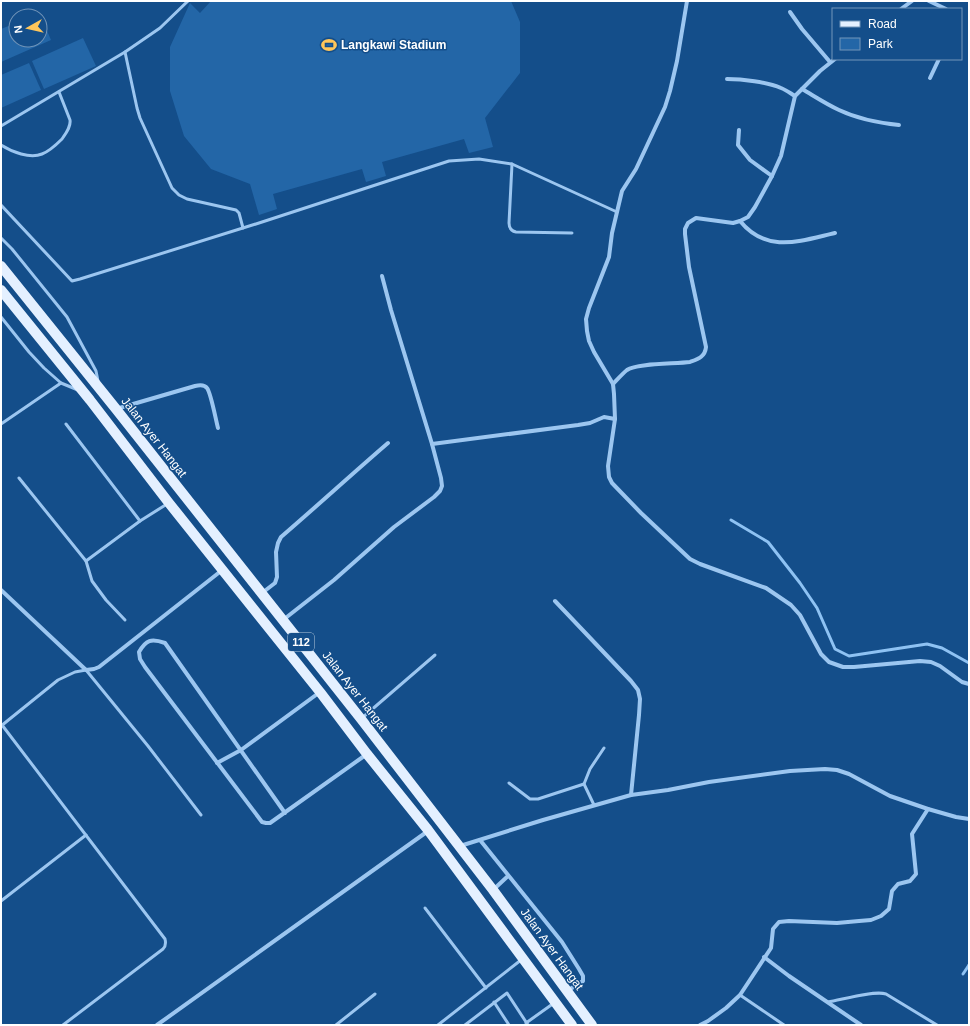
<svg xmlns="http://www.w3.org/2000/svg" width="970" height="1026" font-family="Helvetica,sans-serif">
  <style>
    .green { fill: #2366a7 }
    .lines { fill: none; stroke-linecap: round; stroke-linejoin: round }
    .stream { stroke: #8ec2f3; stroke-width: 3 }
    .service { stroke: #9cc6f0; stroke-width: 3 }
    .minor { stroke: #9cc6f0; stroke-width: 4 }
    .primary { stroke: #e4f0ff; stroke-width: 10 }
    .labels { text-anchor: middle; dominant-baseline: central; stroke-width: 3; stroke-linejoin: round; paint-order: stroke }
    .shield { fill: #144e8a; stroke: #b8cadc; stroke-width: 1 }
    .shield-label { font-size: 11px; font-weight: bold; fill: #fff }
    .poi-label { font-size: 12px; font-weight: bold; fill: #fff; stroke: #144e8a; text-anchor: start }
    .street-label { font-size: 12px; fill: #fff; stroke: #144e8a }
  </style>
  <rect width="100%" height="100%" fill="#144e8a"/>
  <g class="green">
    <path d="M 211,1 L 511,1 L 520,22 L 520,73 L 485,118 L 493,147 L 469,153 L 464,139 L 382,162 L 386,176 L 366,182 L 362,169 L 273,194 L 277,209 L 259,215 L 250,184 L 211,169 L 184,136 L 170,91 L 170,47 L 190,3 L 200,13 Z"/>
    <path d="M 39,12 L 51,40 L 1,62 L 1,29 L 16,23 L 16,40 L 40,40 L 40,16 L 31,16 Z"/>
    <path d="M 83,38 L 96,66 L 44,89 L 32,61 Z"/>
    <path d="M 29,63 L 41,90 L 1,108 L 1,75 Z"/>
  </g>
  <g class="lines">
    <g class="stream">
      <path d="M 731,520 L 768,542 L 800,583 L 817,608 L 835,649 L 849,656 L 927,644 L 942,648 L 969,663"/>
      <path d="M 963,974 L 969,965"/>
    </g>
    <g class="service">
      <path d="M 125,52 L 137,108 L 140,118 L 172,188 L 179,195 L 187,199 L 236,210 L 239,213 L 243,228"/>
      <path d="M 1,126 L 125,52 L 160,28 L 188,1"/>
      <path d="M 1,145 C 12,152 30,159 42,154 C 50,151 56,145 62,139 C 66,133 71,127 70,120 L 59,92"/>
      <path d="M 512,164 L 509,223 C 509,228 511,231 516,232 L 572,233"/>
      <path d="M 1,205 L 72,281 L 80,279 L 259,223 L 449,161 L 479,159 L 512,164 L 617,212"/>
      <path d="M 1,238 L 12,249 L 67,317 L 96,371 L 98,381"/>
      <path d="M 1,317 L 29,352 L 44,368 L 61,383 L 78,390"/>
      <path d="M 1,424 L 61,383"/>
      <path d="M 66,424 L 140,521"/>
      <path d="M 19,478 L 86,561 L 140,521 L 167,504"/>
      <path d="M 86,561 L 92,581 L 106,600 L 125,620"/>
      <path d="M 362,718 L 435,655"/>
      <path d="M 2,725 L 165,939 C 166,943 166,946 163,949 L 63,1025"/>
      <path d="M 1,726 L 58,680 L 75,672 L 86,670 L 148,746 L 201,815"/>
      <path d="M 509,783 L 530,799 L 538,799 L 584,784"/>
      <path d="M 594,805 L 584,784 L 590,769 L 604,748"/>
      <path d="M 1,901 L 86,835"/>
      <path d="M 425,908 L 486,988"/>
      <path d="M 740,995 L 784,1025"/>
      <path d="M 494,1002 L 509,1025"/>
      <path d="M 828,1002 C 841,1000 874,990 886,994 L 937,1025"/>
      <path d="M 526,1023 L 554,1003"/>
      <path d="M 336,1025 L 375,994"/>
      <path d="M 438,1025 L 521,960"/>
      <path d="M 465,1025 L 507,993 L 528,1025"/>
    </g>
    <g class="minor">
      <path d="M 687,1 L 677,61 L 670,91 L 665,107 L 636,169 L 622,191 L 612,233 L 609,257 L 589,308 L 586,319 L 587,331 L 589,341 L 594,352 L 613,384 L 614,394 L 615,419 L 608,466 L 609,477 L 612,483 L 641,513 L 690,559 L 700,564 L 766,588 L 791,605 L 800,615 L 821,654 L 829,662 L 843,667 L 854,667 L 920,661 L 931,662 L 940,666 L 962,682 L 969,684"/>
      <path d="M 929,1 L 946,9"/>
      <path d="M 901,9 L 912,1"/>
      <path d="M 790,12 L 802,29 L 830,62"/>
      <path d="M 930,78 L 939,59"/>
      <path d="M 727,79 C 742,79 767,82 781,88 C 786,90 790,93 795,96"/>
      <path d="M 802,89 C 814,96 826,104 839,110 C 858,119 879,123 899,125"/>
      <path d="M 739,130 L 738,145 L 750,160 L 772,176"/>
      <path d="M 740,221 C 767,254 800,241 835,233"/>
      <path d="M 382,276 L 391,310 L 432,444"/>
      <path d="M 613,384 C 617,380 622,374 627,370 C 637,363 675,364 690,362 C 698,359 705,357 706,347 L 689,267 L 685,234 L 685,229 L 688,223 L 696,218 L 733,223 L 740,221 L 748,217 L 755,207 L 772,176 L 781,156 L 795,96 L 820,71 L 835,59"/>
      <path d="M 116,409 L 195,386 C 199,385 204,384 207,388 C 211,393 216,421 218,428"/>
      <path d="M 1,590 L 86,670 L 94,669 L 99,667 L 221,571"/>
      <path d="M 262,593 L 275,583 L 277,577 L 276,552 L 278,543 L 281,537 C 317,506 352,474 388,443"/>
      <path d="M 555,601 L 631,681 L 638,690 L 640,699 L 639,715 L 631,795"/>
      <path d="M 283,620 L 334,580 L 394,527 L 434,497 L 440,491 L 442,486 L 441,478 L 432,444 L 578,425 L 590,423 L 604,417 L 615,419"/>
      <path d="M 217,763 L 241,750 L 320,692"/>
      <path d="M 285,813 L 165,643 C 151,638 146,640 139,652 L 140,659 L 145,667 L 262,822 L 266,823 L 270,823 L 367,754"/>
      <path d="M 480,840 L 562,942 L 579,969 L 583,976 L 583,981 L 567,991"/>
      <path d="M 460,846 L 543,820 L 631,795 L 668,790 L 709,782 L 790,771 L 825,769 L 837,770 L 849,774 L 890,796 L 928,809 L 956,817 L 969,819"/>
      <path d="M 494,889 L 508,876"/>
      <path d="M 764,957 L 789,976 L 861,1025"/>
      <path d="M 157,1025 L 428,831"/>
      <path d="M 700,1025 L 708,1021 L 726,1008 L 740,995 L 771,948 L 773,929 L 779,922 L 789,921 L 837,923 L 859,921 L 871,920 L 881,916 L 889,909 L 892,891 L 898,884 L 910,881 L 916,874 L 912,834 L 928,809"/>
    </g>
    <g class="primary">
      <path d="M 1,266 L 116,409 L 361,719 L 493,890 L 592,1025"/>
      <path d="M 1,290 L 90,400 L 169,503 L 320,692 L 367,754 L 428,830 L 572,1025"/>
    </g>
  </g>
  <defs>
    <symbol id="stadium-bare" viewBox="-9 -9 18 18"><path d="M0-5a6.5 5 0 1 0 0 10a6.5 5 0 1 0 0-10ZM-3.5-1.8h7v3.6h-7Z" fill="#ffc65a" stroke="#144e8a" stroke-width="2.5" paint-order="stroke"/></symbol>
  </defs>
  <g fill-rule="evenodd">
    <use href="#stadium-bare" x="318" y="34" width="22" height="22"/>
  </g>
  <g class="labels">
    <rect class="shield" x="288" y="633" width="26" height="18" rx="3"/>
    <g class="shield-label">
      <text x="301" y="642">112</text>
    </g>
    <g class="poi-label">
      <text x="341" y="45">Langkawi Stadium</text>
    </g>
    <g class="street-label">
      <text transform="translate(154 437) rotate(52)">Jalan Ayer Hangat</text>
      <text transform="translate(355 691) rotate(52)">Jalan Ayer Hangat</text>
      <text transform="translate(552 949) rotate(54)">Jalan Ayer Hangat</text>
    </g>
  </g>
  <rect width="970" height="1026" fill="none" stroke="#ffffff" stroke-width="4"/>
  <rect x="832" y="8" width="130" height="52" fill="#144e8a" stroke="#7295b9"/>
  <rect x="840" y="21" width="20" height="6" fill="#e4f0ff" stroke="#7295b9"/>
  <text x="868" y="28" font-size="12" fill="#ffffff">Road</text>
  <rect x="840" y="38" width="20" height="12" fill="#2366a7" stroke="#7295b9"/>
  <text x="868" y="48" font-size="12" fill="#ffffff">Park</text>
  <g transform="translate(28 28) rotate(262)"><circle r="19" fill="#144e8a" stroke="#7295b9"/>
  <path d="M0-3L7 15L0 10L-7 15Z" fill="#ffc65a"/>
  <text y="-6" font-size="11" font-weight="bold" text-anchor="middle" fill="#ffffff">N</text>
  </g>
</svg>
